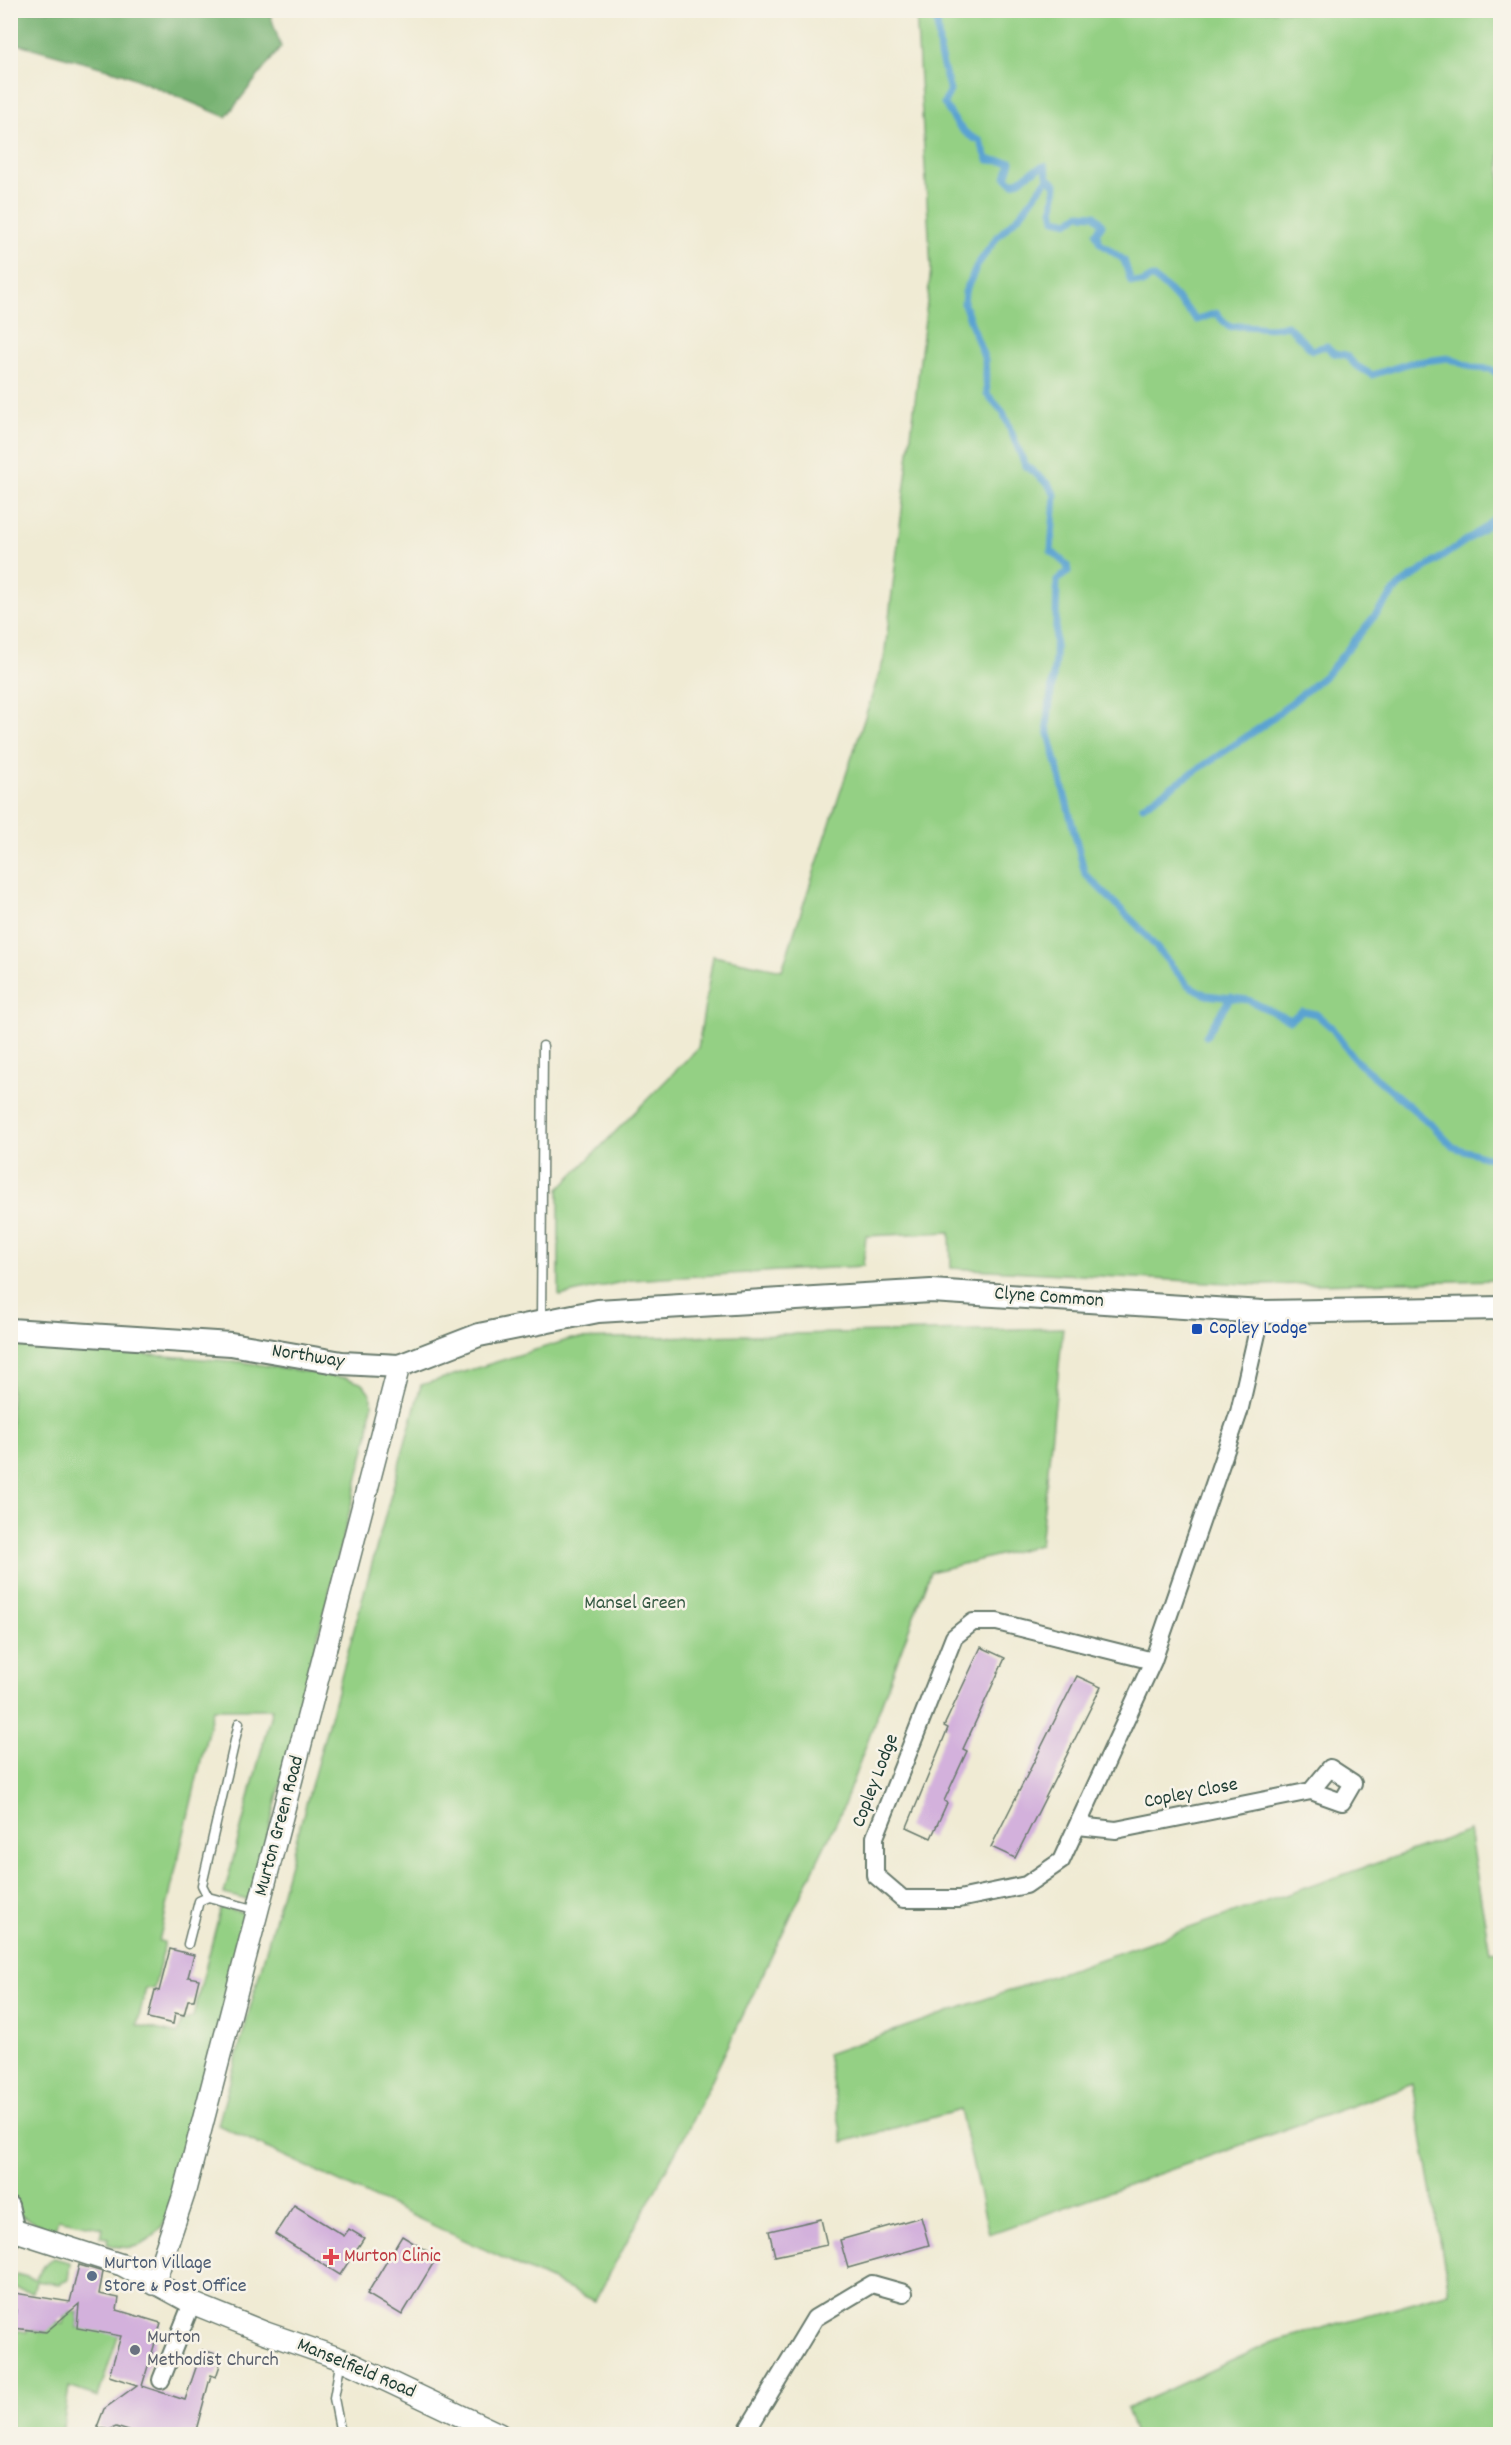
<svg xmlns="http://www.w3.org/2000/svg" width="1511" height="2445" font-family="Dekko,sans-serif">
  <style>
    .green { fill: #94d084; stroke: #5a865c; stroke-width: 1.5 }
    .forest { fill: #77b272; stroke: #4b7853; stroke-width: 1.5 }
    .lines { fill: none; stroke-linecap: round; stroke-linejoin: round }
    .stream { stroke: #5aa3d1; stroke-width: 7 }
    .building { fill: #d3b1dc }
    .service-casing { stroke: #687a6c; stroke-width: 11 }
    .minor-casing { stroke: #687a6c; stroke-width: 20 }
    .tertiary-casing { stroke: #687a6c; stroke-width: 24 }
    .secondary-casing { stroke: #687a6c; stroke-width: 26 }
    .service { stroke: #fff; stroke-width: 8 }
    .minor { stroke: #fff; stroke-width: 16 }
    .tertiary { stroke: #fff; stroke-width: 21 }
    .secondary { stroke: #fff; stroke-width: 22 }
    .transit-dot { fill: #1a4fb4; stroke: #f7f3e8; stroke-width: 2 }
    .health-dot { fill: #e0444e; stroke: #f7f3e8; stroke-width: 2 }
    .service-dot { fill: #5c6f8a; stroke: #f7f3e8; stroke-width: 2 }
    .worship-dot { fill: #6b7280; stroke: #f7f3e8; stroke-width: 2 }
    .labels { text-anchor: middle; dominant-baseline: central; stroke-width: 5; stroke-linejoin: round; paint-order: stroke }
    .street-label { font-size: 20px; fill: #1f3d34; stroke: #f7f3e8 }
    .transit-label { font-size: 20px; fill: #164399; stroke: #f7f3e8; text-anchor: start }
    .park-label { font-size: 20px; fill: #365a44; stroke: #f7f3e8 }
    .health-label { font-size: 20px; fill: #be3a42; stroke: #f7f3e8; text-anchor: start }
    .service-label { font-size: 20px; fill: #4e5e75; stroke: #f7f3e8; text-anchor: start }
    .worship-label { font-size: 20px; fill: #5b616d; stroke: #f7f3e8; text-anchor: start }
  </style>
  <rect width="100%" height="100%" fill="#f7f3e8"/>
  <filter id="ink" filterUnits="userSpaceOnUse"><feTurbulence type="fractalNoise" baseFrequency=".0167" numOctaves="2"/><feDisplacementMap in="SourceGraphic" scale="12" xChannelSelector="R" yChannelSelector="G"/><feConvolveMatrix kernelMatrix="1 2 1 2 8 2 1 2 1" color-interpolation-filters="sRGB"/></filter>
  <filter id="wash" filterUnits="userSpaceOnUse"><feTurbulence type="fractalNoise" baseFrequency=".008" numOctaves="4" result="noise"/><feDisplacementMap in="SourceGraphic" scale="24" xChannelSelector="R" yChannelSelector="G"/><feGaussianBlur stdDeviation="1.35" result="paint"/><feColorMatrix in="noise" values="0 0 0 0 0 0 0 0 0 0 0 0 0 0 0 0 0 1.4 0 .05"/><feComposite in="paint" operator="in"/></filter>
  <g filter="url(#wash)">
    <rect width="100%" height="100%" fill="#f0ebd4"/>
    <g class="green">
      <path d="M 916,11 L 1500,11 L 1500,1280 L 1263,1285 L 951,1268 L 950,1232 L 866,1236 L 863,1266 L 631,1280 L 559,1296 L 559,1189 L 698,1048 L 713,956 L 782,970 L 884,659 L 931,269 Z"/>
      <path d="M 1063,1328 L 1040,1545 L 930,1572 L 842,1810 L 689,2127 L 595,2301 L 218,2125 L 421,1385 L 571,1339 Z"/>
      <path d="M 11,1344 L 242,1362 L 346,1378 L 363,1384 L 370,1393 L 372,1404 L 368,1436 L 352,1502 L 251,1901 L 224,1894 L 272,1709 L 213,1709 L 159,1941 L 164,1942 L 164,1947 L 154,1989 L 146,1988 L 137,2025 L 178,2034 L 181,2022 L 193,2017 L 221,1907 L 248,1914 L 216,2044 L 166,2220 C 151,2245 135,2253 107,2244 L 108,2238 L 100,2237 L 102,2228 L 58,2219 L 54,2232 L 11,2211 Z"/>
      <path d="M 1469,1831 L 1490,1952 L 1500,1949 L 1500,2434 L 1135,2434 L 1126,2409 L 1273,2342 L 1449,2292 L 1413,2084 L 989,2234 L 960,2110 L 843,2142 L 827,2054 Z"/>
      <path d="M 53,2258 L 70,2262 L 68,2280 L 59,2284 L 36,2281 L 33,2293 L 11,2287 L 16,2274 L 35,2279 L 47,2262 Z"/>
      <path d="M 10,2294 L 14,2294 L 12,2309 L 16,2310 L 14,2330 L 27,2332 L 29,2319 L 34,2331 L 46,2332 L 51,2322 L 64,2324 L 66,2312 L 78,2312 L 77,2328 L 120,2330 L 98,2397 L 69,2387 L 62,2434 L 11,2434 Z"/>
    </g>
    <path class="forest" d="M 10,11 L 269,11 L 281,47 L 226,117 L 122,73 L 11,42 Z"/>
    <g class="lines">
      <g class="stream">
        <path d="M 936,10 L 940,55 L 950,91 L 944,103 C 954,120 961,134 980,141 L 988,160 L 1011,162 L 1006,177 L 1013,183 C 1025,179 1032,169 1045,166 L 1048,178 L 1056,185 L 1053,209 L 1055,219 L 1069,222 L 1079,214 L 1095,215 L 1102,225 L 1096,233 L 1100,243 L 1124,260 L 1131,282 L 1142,283 L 1152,277 L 1169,290 L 1197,320 L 1216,313 L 1229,327 C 1253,323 1265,332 1287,325 L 1312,350 L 1326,346 L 1334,353 L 1346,355 L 1355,365 L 1372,375 L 1410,363 L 1448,358 L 1474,368 L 1490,369 L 1500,375"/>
        <path d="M 1048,178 L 1021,214 L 998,236 L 978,264 L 965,292 L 964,304 L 985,360 L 987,394 L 1003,412 L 1025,465 L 1048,484 L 1055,495 L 1051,551 L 1067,565 L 1068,572 L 1057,580 L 1055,660 L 1047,726 L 1085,874 L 1138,926 L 1188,985 L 1206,995 L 1248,1000 L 1290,1020 L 1302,1011 L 1316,1014 L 1331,1027 L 1355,1060 L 1433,1126 L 1453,1147 L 1500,1161"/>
        <path d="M 1143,806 L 1264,725 L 1328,673 L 1399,586 L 1483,529 L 1500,513"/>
        <path d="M 1206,1036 L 1231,997"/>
      </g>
    </g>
    <g id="blocks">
      <g class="building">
        <path d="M 981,1647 L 1005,1658 L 963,1749 L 967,1751 L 944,1801 L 947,1803 L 931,1838 L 907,1827 L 948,1728 L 944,1726 Z"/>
        <path d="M 1077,1676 L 1101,1687 L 1015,1858 L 991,1847 Z"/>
        <path d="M 170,1949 L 194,1955 L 188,1977 L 199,1979 L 194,2000 L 188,2000 L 184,2015 L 175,2013 L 173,2024 L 148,2018 L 155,1990 L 159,1991 Z"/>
        <path d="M 294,2205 L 344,2236 L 349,2229 L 364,2238 L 340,2275 L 275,2234 Z"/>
        <path d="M 921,2217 L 929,2245 L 848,2268 L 840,2240 Z"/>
        <path d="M 821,2219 L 827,2245 L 775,2256 L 769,2231 Z"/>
        <path d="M 402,2236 L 437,2257 L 402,2315 L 367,2294 Z"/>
        <path d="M 79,2265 L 103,2272 L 99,2294 L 119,2298 L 117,2310 L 161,2323 L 142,2386 L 185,2400 L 202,2350 L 223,2356 L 216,2377 L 211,2375 L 195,2434 L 138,2434 L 116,2427 L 109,2430 L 97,2427 L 104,2409 L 137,2385 L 109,2376 L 121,2336 L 77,2328 L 79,2304 L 46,2332 L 14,2328 L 16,2310 L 12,2310 L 15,2293 L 70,2302 Z"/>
      </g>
    </g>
  </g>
  <g filter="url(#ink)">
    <use href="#blocks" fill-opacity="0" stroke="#687a6c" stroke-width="1.5"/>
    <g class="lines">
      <defs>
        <g id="service">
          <path d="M 541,1322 L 543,1046"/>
          <path d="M 208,1897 L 202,1885 L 239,1723"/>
          <path d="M 188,1944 L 199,1901 L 208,1897 L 257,1910"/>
          <path d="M 341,2359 L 334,2398 L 341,2434"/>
        </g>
        <g id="minor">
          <path d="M 1153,1661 L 997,1622 L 973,1622 L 954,1637 L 875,1837 L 875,1875 L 903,1899 L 959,1899 L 1026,1885 L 1061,1861 L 1153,1661 L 1239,1412 L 1262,1312"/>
          <path d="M 1078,1826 L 1116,1830 L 1311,1791 L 1330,1768 L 1353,1783 L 1342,1802 L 1311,1791"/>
          <path d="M 10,2205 L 16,2231 L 10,2241"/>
          <path d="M 161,2380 L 192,2303"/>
          <path d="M 745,2434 L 815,2318 L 872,2284 L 904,2293"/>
        </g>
        <g id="tertiary">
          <path d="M 10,2229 L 122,2265 L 192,2303 L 266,2333 L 341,2359 L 499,2434"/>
          <path d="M 154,2284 L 184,2194 L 399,1366"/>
        </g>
        <path id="secondary" d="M 10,1330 L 231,1344 L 342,1363 L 399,1366 L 479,1335 L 598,1311 L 931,1291 L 1262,1312 L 1500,1308"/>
      </defs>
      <use href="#service" class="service-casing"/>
      <use href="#minor" class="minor-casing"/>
      <use href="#tertiary" class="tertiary-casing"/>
      <use href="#secondary" class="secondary-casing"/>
      <use href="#service" class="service"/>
      <use href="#minor" class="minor"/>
      <use href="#tertiary" class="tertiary"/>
      <use href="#secondary" class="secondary"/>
    </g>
  </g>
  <rect class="transit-dot" x="1191" y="1323" width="12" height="12" rx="3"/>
  <path class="health-dot" d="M328 2248h6v6h6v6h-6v6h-6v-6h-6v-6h6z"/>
  <circle class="service-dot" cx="92" cy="2276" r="6"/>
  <circle class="worship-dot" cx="135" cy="2350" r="6"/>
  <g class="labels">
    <g class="street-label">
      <text transform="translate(1049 1298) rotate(4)">Clyne Common</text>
      <text transform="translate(308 1357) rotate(9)">Northway</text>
      <text transform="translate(876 1781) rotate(-69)">Copley Lodge</text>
      <text transform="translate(1191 1794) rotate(-11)">Copley Close</text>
      <text transform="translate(280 1826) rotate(-75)">Murton Green Road</text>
      <text transform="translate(356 2369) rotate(23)">Manselfield Road</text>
    </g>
    <g class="transit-label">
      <text x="1209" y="1329">Copley Lodge</text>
    </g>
    <g class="park-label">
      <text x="635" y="1604">Mansel Green</text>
    </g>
    <g class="health-label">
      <text x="344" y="2257">Murton Clinic</text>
    </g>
    <g class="service-label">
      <text x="104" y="2264">Murton Village<tspan x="104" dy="23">Store &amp; Post Office</tspan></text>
    </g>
    <g class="worship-label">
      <text x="147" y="2338">Murton<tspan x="147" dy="23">Methodist Church</tspan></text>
    </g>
  </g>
  <rect width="1511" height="2445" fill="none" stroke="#f7f3e8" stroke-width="36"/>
</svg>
